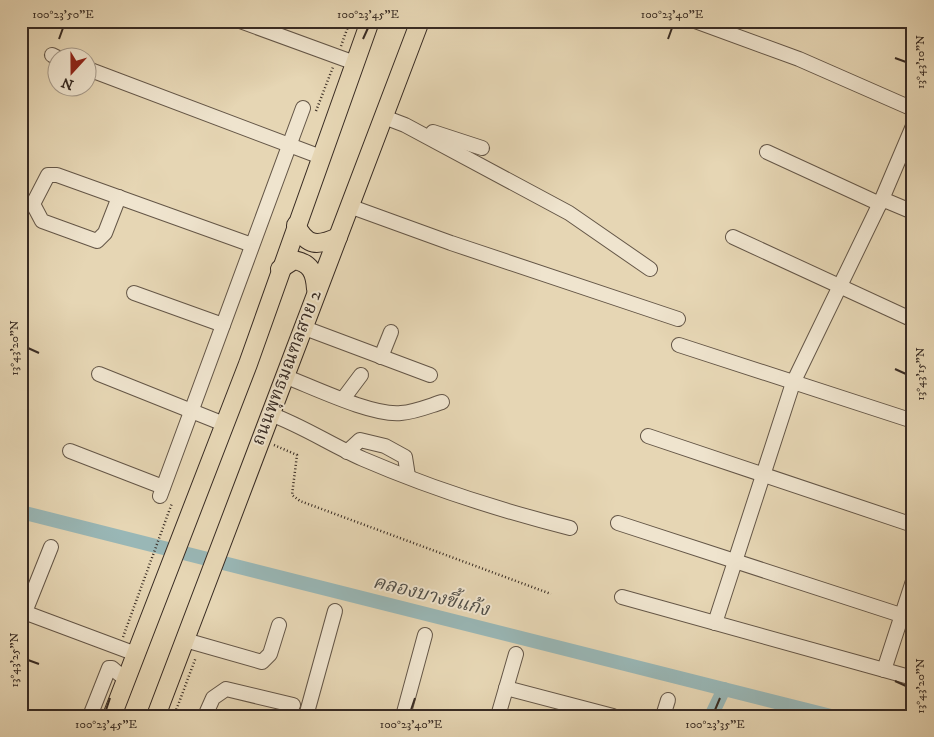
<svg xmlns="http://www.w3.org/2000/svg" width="934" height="737" font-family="'IM FELL DW Pica','Noto Serif Thai',serif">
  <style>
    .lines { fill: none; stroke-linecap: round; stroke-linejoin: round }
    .canal { stroke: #99b7b6; stroke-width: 14 }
    .minor-casing { stroke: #645647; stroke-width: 16 }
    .major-casing { stroke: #382b23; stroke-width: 20 }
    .path { stroke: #382b23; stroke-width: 2.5; stroke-dasharray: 1 2.5; stroke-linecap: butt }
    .minor { stroke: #efe4ce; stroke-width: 14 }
    .major { stroke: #e6d6b4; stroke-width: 18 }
    .ticks { fill: none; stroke: #382b23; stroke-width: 2 }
    .labels { text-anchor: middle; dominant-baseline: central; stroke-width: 4; stroke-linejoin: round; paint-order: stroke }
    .street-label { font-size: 18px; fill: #382b23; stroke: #efe4ce }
    .water-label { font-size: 19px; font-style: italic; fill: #504e48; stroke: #efe4ce }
    .neatline { fill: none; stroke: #382b23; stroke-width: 2 }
    .ticks-label { font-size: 12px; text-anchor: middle; fill: #382b23 }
  </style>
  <rect width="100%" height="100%" fill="#e6d6b4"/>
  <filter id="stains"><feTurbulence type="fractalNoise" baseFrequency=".004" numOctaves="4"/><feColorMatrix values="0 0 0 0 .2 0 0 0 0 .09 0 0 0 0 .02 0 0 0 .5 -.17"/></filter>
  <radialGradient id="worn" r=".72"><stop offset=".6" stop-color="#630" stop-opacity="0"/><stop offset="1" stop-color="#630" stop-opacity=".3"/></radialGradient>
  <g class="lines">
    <g class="canal">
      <path d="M 21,512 L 831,716"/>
      <path d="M 711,716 L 724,689"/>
    </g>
    <defs>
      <g id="minor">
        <path d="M 240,21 L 355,63"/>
        <path d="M 695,21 L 799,59 L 913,109"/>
        <path d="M 52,55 L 58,58"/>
        <path d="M 88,69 L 321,157"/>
        <path d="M 384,117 L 405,125 L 569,213 L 650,269"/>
        <path d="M 433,132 L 482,148"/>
        <path d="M 767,152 L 880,204"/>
        <path d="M 882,199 L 913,212"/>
        <path d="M 21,204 L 33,204 L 48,175 L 57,175 L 252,245"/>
        <path d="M 33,204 L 42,221 L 97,241 L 105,233 L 119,197"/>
        <path d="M 349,206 L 451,243 L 678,319"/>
        <path d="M 733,237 L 913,320"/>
        <path d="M 134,293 L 223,325"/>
        <path d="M 302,327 L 430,375"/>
        <path d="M 679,345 L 913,421"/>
        <path d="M 381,357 L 391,332"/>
        <path d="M 99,374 L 224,424"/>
        <path d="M 284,376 C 313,387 372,416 401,413 C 415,412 429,406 442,402"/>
        <path d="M 343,399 L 361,375"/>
        <path d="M 270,414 C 303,426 331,445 363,459 C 430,488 499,510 570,528"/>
        <path d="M 648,436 L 913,525"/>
        <path d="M 70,451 L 163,487"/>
        <path d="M 347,452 L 360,440 L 385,446 L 405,457 L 408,476"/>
        <path d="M 160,496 L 303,108"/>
        <path d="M 618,523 L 913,619"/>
        <path d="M 622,597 L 913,678"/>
        <path d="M 21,611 L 136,654"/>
        <path d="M 25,612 L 51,547"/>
        <path d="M 715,623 L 793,383 L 882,199 L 913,126"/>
        <path d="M 185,640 L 262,662 L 270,654 L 279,625"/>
        <path d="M 884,670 L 913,581"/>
        <path d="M 506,688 L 613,716"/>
        <path d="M 90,716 L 109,668 L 112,668 L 126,680"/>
        <path d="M 205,716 L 213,698 L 226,689 L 293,705"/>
        <path d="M 306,716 L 335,611"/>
        <path d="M 403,716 L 425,635"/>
        <path d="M 498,716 L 516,654"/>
        <path d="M 663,716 L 668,700"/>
      </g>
      <g id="major">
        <path d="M 296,225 C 307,247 318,246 338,237"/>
        <path d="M 280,269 L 294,260 C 311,263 315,273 316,289"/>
        <path d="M 112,716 L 248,364 L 370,21"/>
        <path d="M 156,716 L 420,21"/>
      </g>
    </defs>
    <use href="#minor" class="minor-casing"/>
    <use href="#major" class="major-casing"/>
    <g class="path">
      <path d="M 341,46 L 350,21"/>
      <path d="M 316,111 L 333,67"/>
      <path d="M 274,445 L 297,455 L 292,495 L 300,501 L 551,594"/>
      <path d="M 123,637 L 172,503"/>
      <path d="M 174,716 L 196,657"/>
    </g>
    <use href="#minor" class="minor"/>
    <use href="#major" class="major"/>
  </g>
  <path class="ticks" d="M 59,39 L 63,28M 363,39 L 368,28M 668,39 L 672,28M 895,58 L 906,62M 28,348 L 39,353M 895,369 L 906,374M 28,660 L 39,664M 895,681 L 906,686M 106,710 L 110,698M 411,710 L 415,698M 715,710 L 720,698"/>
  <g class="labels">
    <g class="street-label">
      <text transform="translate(287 368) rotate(-69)">ถนนพุทธมณฑลสาย 2</text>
    </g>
    <g class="water-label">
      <text transform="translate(431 596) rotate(14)">คลองบางขี้แก้ง</text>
    </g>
  </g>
  <rect width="934" height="737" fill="none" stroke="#e6d6b4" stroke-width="55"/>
  <g transform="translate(72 72) rotate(201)"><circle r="24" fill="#efe4ce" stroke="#a69a8a"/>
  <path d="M0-4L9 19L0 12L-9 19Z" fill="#8f2418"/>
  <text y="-8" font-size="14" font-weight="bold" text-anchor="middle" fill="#382b23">N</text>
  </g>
  <rect x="28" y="28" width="878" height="682" class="neatline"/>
  <g class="ticks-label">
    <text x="63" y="18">100°23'50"E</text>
    <text x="368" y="18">100°23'45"E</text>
    <text x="672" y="18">100°23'40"E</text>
    <text transform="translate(920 62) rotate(-90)" y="4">13°43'10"N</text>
    <text transform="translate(14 348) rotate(-90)" y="4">13°43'20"N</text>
    <text transform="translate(920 374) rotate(-90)" y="4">13°43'15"N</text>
    <text transform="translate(14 660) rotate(-90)" y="4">13°43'25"N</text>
    <text transform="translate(920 686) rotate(-90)" y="4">13°43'20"N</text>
    <text x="106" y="728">100°23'45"E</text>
    <text x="411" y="728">100°23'40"E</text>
    <text x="715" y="728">100°23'35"E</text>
  </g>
  <rect width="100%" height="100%" filter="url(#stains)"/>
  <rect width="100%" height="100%" fill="url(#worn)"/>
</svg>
